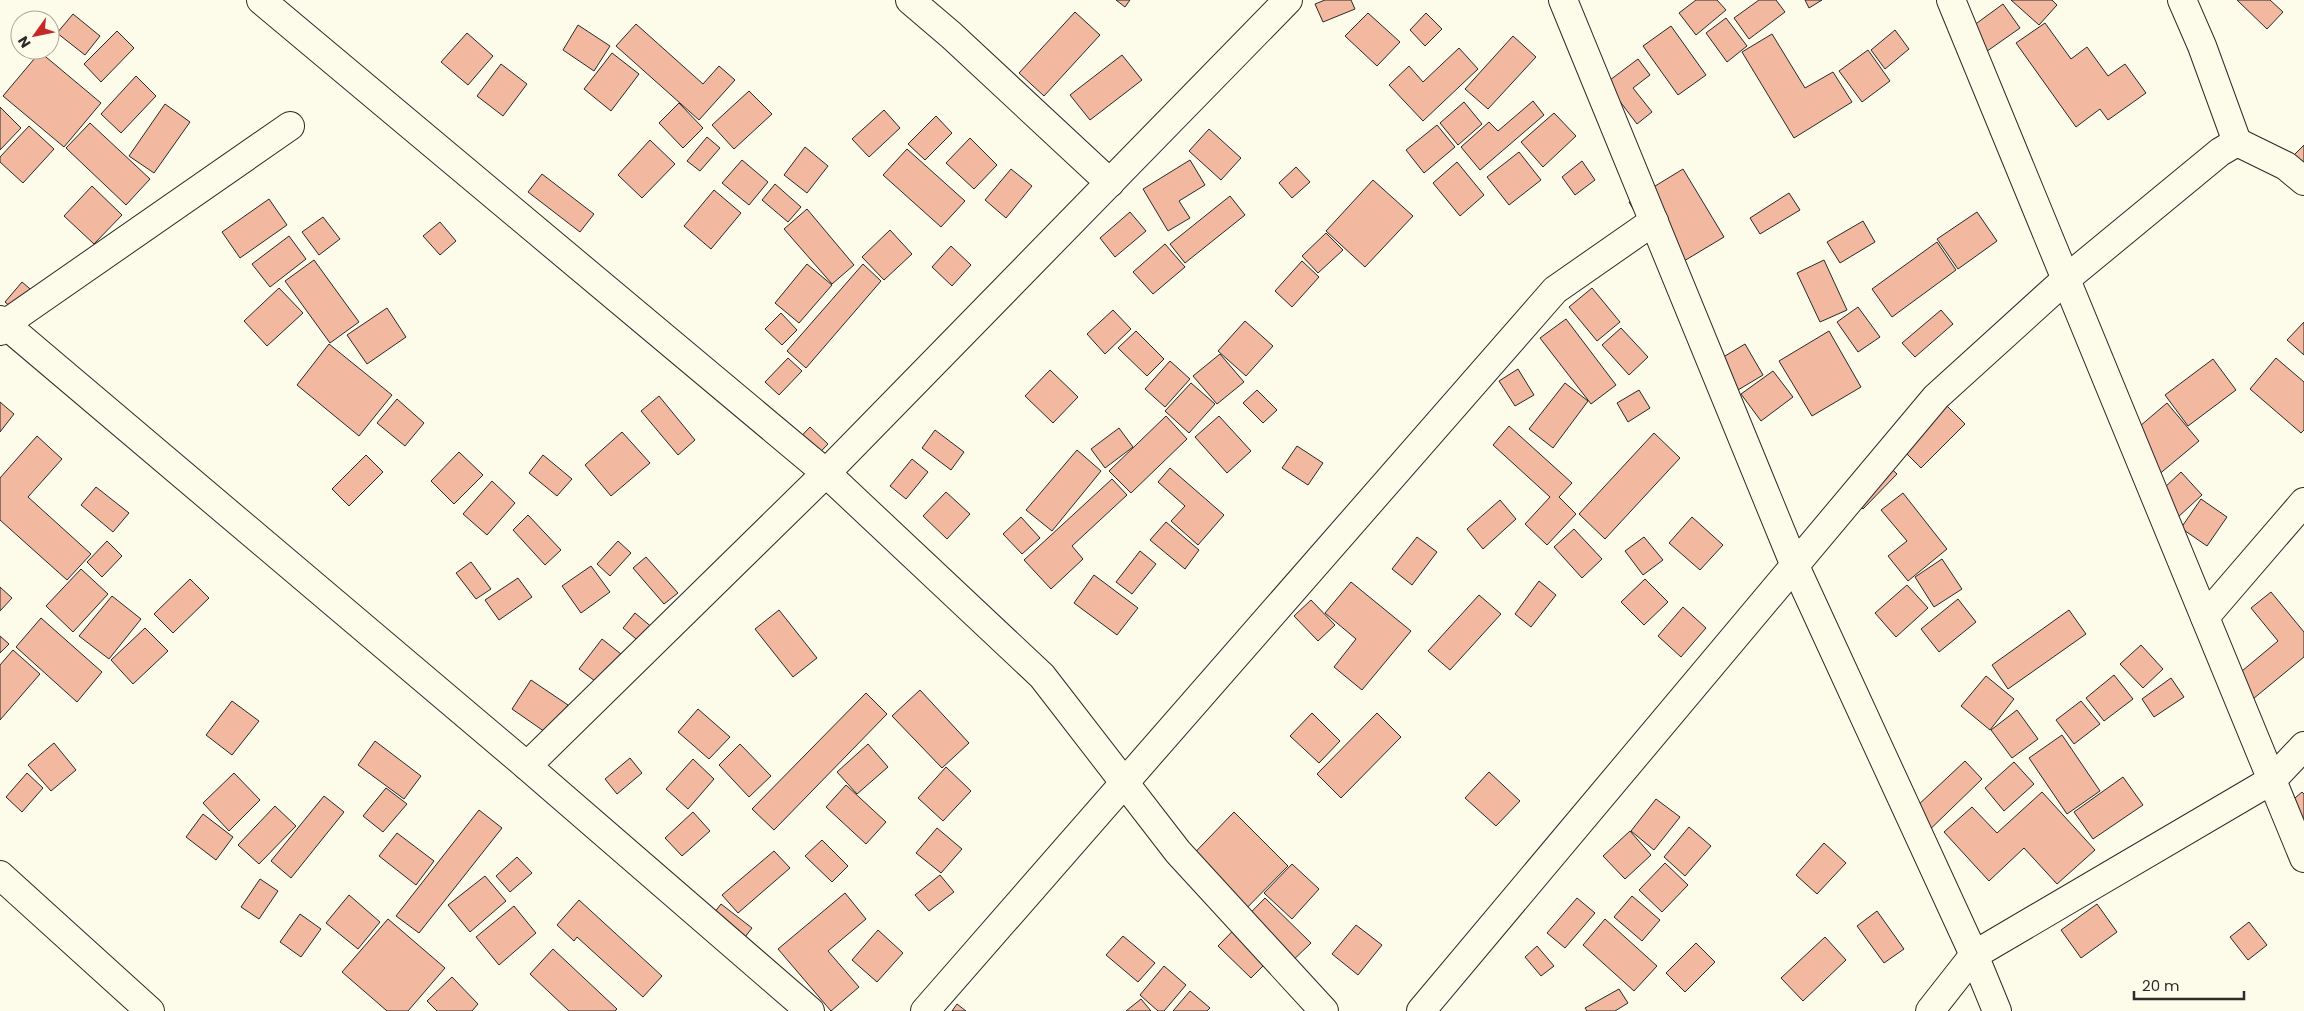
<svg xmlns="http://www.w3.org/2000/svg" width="2304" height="1011" font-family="Poppins,sans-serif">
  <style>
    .building { fill: #f2b8a0; stroke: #2b2b2b }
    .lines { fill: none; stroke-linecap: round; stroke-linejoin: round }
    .minor-casing { stroke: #2b2b2b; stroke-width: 30 }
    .minor { stroke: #fdfbea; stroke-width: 28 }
  </style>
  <rect width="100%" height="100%" fill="#fdfbea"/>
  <g class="building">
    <path d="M 1116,0 L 1130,0 L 1125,7 Z"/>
    <path d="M 1325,0 L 1351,0 L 1355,9 L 1323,22 L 1315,4 Z"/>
    <path d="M 1696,0 L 1717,0 L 1726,10 L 1696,35 L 1679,13 Z"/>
    <path d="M 1759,0 L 1776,0 L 1785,12 L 1749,39 L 1734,18 Z"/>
    <path d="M 1805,0 L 1822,0 L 1809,8 Z"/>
    <path d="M 2011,0 L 2052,0 L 2057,5 L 2039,25 Z"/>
    <path d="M 2237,0 L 2270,0 L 2283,12 L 2267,29 Z"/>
    <path d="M 2003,4 L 2020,28 L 1983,54 L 1966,31 Z"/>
    <path d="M 1075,12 L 1100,35 L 1044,96 L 1019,73 Z"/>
    <path d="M 1368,13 L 1400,42 L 1377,66 L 1345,36 Z"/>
    <path d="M 1426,13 L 1442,29 L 1425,46 L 1410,30 Z"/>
    <path d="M 73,14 L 100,36 L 85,55 L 57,33 Z"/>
    <path d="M 1726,18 L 1747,46 L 1727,62 L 1706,33 Z"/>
    <path d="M 2045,23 L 2071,59 L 2087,47 L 2108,76 L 2125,64 L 2146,93 L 2108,120 L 2100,109 L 2076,127 L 2016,43 Z"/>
    <path d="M 636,24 L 703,84 L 719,66 L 735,80 L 699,120 L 616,46 Z"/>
    <path d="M 578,25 L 610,46 L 594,71 L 563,50 Z"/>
    <path d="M 1671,26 L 1706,75 L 1678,95 L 1643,46 Z"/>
    <path d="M 1895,30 L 1909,49 L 1885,69 L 1871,50 Z"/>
    <path d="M 117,31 L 134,48 L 101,82 L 84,64 Z"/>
    <path d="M 467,33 L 493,56 L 468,85 L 441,62 Z"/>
    <path d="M 1772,34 L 1805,88 L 1833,72 L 1852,102 L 1794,138 L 1742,52 Z"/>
    <path d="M 1513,36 L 1536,57 L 1488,109 L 1465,89 Z"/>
    <path d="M 1459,48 L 1478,69 L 1423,121 L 1389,85 L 1409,66 L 1423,82 Z"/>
    <path d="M 1868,50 L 1890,81 L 1862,102 L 1839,71 Z"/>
    <path d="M 40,52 L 101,103 L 64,147 L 3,96 Z"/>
    <path d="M 612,53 L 639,74 L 611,111 L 584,89 Z"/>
    <path d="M 1122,55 L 1142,80 L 1090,120 L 1070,95 Z"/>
    <path d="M 1638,59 L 1650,75 L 1633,88 L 1652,112 L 1637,124 L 1606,83 Z"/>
    <path d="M 501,64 L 527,84 L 503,116 L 477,96 Z"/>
    <path d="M 136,76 L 156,96 L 121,133 L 101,114 Z"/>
    <path d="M 749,91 L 772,114 L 734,149 L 712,125 Z"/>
    <path d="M 1533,101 L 1544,115 L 1480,170 L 1461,147 L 1489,122 L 1498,131 Z"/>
    <path d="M 1464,102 L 1482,124 L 1458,145 L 1440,123 Z"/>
    <path d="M 679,103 L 703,128 L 683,148 L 659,123 Z"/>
    <path d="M 165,104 L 190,122 L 154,173 L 129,156 Z"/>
    <path d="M 0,107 L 21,128 L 0,150 Z"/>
    <path d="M 884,110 L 900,128 L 869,157 L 852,139 Z"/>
    <path d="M 1554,113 L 1576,136 L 1543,167 L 1521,142 Z"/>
    <path d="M 936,116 L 952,133 L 925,160 L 908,144 Z"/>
    <path d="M 90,123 L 150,179 L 126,205 L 66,148 Z"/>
    <path d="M 1437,125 L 1455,147 L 1424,173 L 1406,150 Z"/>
    <path d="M 29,126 L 54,149 L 23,183 L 0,162 L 0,157 Z"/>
    <path d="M 1209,129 L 1241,158 L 1221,180 L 1189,151 Z"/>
    <path d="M 707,137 L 720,148 L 700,171 L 687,161 Z"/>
    <path d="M 970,138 L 997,165 L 974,189 L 946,163 Z"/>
    <path d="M 650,140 L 675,164 L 642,198 L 618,175 Z"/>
    <path d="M 2304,145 L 2304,175 L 2285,164 Z"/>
    <path d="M 805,147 L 828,166 L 807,193 L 784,175 Z"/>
    <path d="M 907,149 L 965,201 L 941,227 L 883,175 Z"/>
    <path d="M 1519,152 L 1541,180 L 1509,205 L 1487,177 Z"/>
    <path d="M 742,160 L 768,182 L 749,205 L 722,183 Z"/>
    <path d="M 1190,160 L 1205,185 L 1179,201 L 1190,218 L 1168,231 L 1143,189 Z"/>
    <path d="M 1582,161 L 1595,180 L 1575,195 L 1562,177 Z"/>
    <path d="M 1457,162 L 1484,195 L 1460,216 L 1433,183 Z"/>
    <path d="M 1296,167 L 1310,182 L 1292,198 L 1279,183 Z"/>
    <path d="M 1011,169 L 1032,186 L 1006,218 L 985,200 Z"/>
    <path d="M 1683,169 L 1724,237 L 1669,270 L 1629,202 Z"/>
    <path d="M 542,174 L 594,214 L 580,232 L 528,192 Z"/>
    <path d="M 1373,180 L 1413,216 L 1365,267 L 1326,231 Z"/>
    <path d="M 775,184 L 801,207 L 788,222 L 762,200 Z"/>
    <path d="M 92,186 L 122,215 L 94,244 L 64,216 Z"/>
    <path d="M 714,190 L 741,213 L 711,249 L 684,226 Z"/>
    <path d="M 1789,193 L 1800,210 L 1760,234 L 1750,218 Z"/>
    <path d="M 1230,196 L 1245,215 L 1185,263 L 1170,244 Z"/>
    <path d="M 269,199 L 287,225 L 240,258 L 222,232 Z"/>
    <path d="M 807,209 L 854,265 L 832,284 L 784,229 Z"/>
    <path d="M 1130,212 L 1146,231 L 1115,257 L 1100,238 Z"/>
    <path d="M 1977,212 L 1997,241 L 1958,269 L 1937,239 Z"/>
    <path d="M 323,217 L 340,239 L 319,255 L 302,232 Z"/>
    <path d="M 1863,221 L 1875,242 L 1840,263 L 1827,242 Z"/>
    <path d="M 440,222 L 456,241 L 440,255 L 423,236 Z"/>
    <path d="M 890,230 L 912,254 L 884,280 L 862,257 Z"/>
    <path d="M 1326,233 L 1343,250 L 1318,273 L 1302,256 Z"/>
    <path d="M 289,236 L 306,259 L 270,287 L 252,264 Z"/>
    <path d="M 1937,242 L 1956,270 L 1892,317 L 1872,289 Z"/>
    <path d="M 1165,244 L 1185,267 L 1153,294 L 1133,272 Z"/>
    <path d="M 951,246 L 971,265 L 952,286 L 932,267 Z"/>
    <path d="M 314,260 L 359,322 L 330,343 L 285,281 Z"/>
    <path d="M 1824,260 L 1847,310 L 1820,322 L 1797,273 Z"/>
    <path d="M 1302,261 L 1319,277 L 1292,307 L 1275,291 Z"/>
    <path d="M 807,264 L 832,285 L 799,323 L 775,303 Z"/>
    <path d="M 863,264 L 881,281 L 806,368 L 787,351 Z"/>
    <path d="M 22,282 L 43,300 L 26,320 L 5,302 Z"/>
    <path d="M 279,288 L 303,313 L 267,346 L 244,321 Z"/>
    <path d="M 1592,288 L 1620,322 L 1597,341 L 1569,307 Z"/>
    <path d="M 1858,307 L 1880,337 L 1858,352 L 1837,322 Z"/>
    <path d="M 387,308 L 406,337 L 367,364 L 347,335 Z"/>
    <path d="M 1113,310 L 1131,329 L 1105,354 L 1087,334 Z"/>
    <path d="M 1941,310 L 1953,324 L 1915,357 L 1902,343 Z"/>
    <path d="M 781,313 L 797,330 L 782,345 L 765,329 Z"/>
    <path d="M 1566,319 L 1616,385 L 1591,404 L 1540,338 Z"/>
    <path d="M 1245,321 L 1273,346 L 1246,376 L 1218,351 Z"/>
    <path d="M 2304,322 L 2304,355 L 2287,340 Z"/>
    <path d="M 1621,328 L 1648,357 L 1629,375 L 1602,345 Z"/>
    <path d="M 1136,331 L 1164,359 L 1147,376 L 1118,348 Z"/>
    <path d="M 1829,331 L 1861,387 L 1812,416 L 1779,361 Z"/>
    <path d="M 329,344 L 392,395 L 359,436 L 297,385 Z"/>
    <path d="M 1745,344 L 1763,375 L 1738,390 L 1720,359 Z"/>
    <path d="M 1220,354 L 1244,382 L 1217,404 L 1193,376 Z"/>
    <path d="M 788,358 L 802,371 L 779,395 L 765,382 Z"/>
    <path d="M 2276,358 L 2304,382 L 2304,430 L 2301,433 L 2250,389 Z"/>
    <path d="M 2213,359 L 2236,390 L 2188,426 L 2165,395 Z"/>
    <path d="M 1170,361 L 1190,379 L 1165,407 L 1145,389 Z"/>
    <path d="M 1518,369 L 1534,395 L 1515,406 L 1499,381 Z"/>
    <path d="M 1050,370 L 1078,397 L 1053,423 L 1025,396 Z"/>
    <path d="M 1773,371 L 1793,397 L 1761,421 L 1741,394 Z"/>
    <path d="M 1191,383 L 1215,404 L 1189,433 L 1165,411 Z"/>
    <path d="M 1565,383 L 1588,401 L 1553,448 L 1529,429 Z"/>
    <path d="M 1257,390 L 1277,410 L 1263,423 L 1243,403 Z"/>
    <path d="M 1639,390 L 1650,408 L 1628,422 L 1617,403 Z"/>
    <path d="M 659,396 L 695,440 L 678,455 L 641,411 Z"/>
    <path d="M 397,399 L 424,423 L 405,446 L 377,423 Z"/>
    <path d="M 0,402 L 14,414 L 0,432 Z"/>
    <path d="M 1943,402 L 1965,424 L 1921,468 L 1898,445 Z"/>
    <path d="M 2167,403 L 2199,441 L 2157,476 L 2126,438 Z"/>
    <path d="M 1166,416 L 1187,439 L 1131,493 L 1109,471 Z"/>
    <path d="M 1219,416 L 1251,451 L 1227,473 L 1195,437 Z"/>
    <path d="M 1509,426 L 1572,483 L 1559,497 L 1576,514 L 1547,545 L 1525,524 L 1550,497 L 1493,445 Z"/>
    <path d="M 810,427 L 828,444 L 805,468 L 787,451 Z"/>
    <path d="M 1119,428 L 1133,447 L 1105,468 L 1091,449 Z"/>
    <path d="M 935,430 L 964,452 L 951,470 L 922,448 Z"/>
    <path d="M 622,432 L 650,463 L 611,496 L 585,465 Z"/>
    <path d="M 1654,433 L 1680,458 L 1605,539 L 1579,514 Z"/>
    <path d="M 37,436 L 62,459 L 28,497 L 91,554 L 67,580 L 0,520 L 0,478 Z"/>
    <path d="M 1297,446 L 1323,463 L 1308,485 L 1282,468 Z"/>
    <path d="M 1077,450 L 1101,471 L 1052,531 L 1026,510 Z"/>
    <path d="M 459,452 L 483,475 L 454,504 L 431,481 Z"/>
    <path d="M 366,455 L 383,472 L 349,506 L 332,489 Z"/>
    <path d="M 543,455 L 572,479 L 557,496 L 529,473 Z"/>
    <path d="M 1880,458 L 1897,474 L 1863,509 L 1847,493 Z"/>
    <path d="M 912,459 L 928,472 L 906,499 L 890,486 Z"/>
    <path d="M 1170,468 L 1224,515 L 1198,545 L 1171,521 L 1185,506 L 1158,482 Z"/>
    <path d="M 2181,472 L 2202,495 L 2165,529 L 2144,507 Z"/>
    <path d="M 1112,479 L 1127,495 L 1072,546 L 1083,559 L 1051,589 L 1024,560 Z"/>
    <path d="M 492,481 L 515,503 L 487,535 L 463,514 Z"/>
    <path d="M 96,487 L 129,513 L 113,532 L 81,505 Z"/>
    <path d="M 946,492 L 970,514 L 947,539 L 923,516 Z"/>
    <path d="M 1903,493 L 1947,549 L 1908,581 L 1888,556 L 1907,541 L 1881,510 Z"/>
    <path d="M 2201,499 L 2227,517 L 2207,546 L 2181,528 Z"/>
    <path d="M 1500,500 L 1516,519 L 1483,549 L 1467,529 Z"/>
    <path d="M 528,515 L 561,550 L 545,565 L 513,530 Z"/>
    <path d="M 1021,517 L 1040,538 L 1022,554 L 1003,534 Z"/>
    <path d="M 1692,517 L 1723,545 L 1700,570 L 1669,543 Z"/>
    <path d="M 1166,522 L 1199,550 L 1185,569 L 1150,540 Z"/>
    <path d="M 1574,529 L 1602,559 L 1582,578 L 1554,547 Z"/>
    <path d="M 1417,537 L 1437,552 L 1412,585 L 1392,569 Z"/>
    <path d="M 1644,537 L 1663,560 L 1643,575 L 1625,551 Z"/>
    <path d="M 107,541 L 122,556 L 102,577 L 87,562 Z"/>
    <path d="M 618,541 L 631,553 L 610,576 L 597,564 Z"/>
    <path d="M 1140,551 L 1156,564 L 1132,594 L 1116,582 Z"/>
    <path d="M 646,557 L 678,593 L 664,604 L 633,568 Z"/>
    <path d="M 1942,559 L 1962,589 L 1934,607 L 1915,577 Z"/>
    <path d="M 471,562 L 491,589 L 476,599 L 456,573 Z"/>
    <path d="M 591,566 L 610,592 L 581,613 L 562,586 Z"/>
    <path d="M 81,569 L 108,594 L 73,632 L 46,606 Z"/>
    <path d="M 1094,575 L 1138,608 L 1117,635 L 1074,603 Z"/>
    <path d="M 518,578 L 532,597 L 499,620 L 485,600 Z"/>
    <path d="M 190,579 L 209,598 L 173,633 L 154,614 Z"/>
    <path d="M 1645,579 L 1668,602 L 1644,625 L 1621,602 Z"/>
    <path d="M 1539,581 L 1556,595 L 1531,627 L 1515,614 Z"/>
    <path d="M 1351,582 L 1411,631 L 1362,690 L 1334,667 L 1356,639 L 1325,613 Z"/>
    <path d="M 1907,585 L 1928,608 L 1896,637 L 1875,613 Z"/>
    <path d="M 0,587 L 12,598 L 0,611 Z"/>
    <path d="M 2271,592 L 2304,632 L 2304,657 L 2242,708 L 2224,686 L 2278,641 L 2251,608 Z"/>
    <path d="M 1479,595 L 1501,614 L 1450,670 L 1428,651 Z"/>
    <path d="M 112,596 L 141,619 L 109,659 L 79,636 Z"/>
    <path d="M 1958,599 L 1976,622 L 1939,652 L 1921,629 Z"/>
    <path d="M 1311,600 L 1335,625 L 1318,641 L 1294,616 Z"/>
    <path d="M 1683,607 L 1706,628 L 1681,657 L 1658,636 Z"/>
    <path d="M 779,610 L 817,658 L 793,677 L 755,629 Z"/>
    <path d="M 2069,610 L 2086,634 L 2008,689 L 1992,665 Z"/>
    <path d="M 635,613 L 660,634 L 648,649 L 623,628 Z"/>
    <path d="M 41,618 L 102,672 L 77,702 L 16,647 Z"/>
    <path d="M 145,628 L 168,651 L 133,684 L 111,660 Z"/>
    <path d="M 0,636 L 9,644 L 0,653 Z"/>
    <path d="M 602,639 L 621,654 L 599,684 L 579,669 Z"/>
    <path d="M 2141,645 L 2163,669 L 2143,688 L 2120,664 Z"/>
    <path d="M 13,650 L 40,674 L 0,720 L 0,665 Z"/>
    <path d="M 2114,675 L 2133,699 L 2104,721 L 2086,698 Z"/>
    <path d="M 1986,676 L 2014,699 L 1990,730 L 1961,706 Z"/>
    <path d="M 2171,678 L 2184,697 L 2154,717 L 2142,699 Z"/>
    <path d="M 531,680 L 568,705 L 548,734 L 512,709 Z"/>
    <path d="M 920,690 L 969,743 L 942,768 L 892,716 Z"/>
    <path d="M 866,693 L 887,714 L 774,830 L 752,809 Z"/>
    <path d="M 232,701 L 259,721 L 232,755 L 206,735 Z"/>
    <path d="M 2081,701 L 2100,724 L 2074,744 L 2056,720 Z"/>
    <path d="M 698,709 L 730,737 L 709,759 L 678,732 Z"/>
    <path d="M 2017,710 L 2038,739 L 2012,758 L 1991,730 Z"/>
    <path d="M 1312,713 L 1340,741 L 1319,763 L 1290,736 Z"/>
    <path d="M 1377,713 L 1401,737 L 1341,798 L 1317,774 Z"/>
    <path d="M 2062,735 L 2100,791 L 2067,814 L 2029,758 Z"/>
    <path d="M 375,741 L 421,776 L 404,799 L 358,765 Z"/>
    <path d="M 54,743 L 76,770 L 51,791 L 28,765 Z"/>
    <path d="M 740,744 L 771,776 L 749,797 L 719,765 Z"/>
    <path d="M 868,744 L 888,767 L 857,794 L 837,772 Z"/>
    <path d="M 630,758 L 642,773 L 617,794 L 605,779 Z"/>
    <path d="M 693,759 L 714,779 L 688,809 L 666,789 Z"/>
    <path d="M 1965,761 L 1982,779 L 1917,842 L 1899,823 Z"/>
    <path d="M 2014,762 L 2034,784 L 2004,811 L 1985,788 Z"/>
    <path d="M 946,767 L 971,791 L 943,821 L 918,798 Z"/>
    <path d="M 1489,772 L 1520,801 L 1496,826 L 1465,798 Z"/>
    <path d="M 27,773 L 43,788 L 22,812 L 6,797 Z"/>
    <path d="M 234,773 L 260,800 L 229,831 L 203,803 Z"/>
    <path d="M 2123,777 L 2143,805 L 2093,839 L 2074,812 Z"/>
    <path d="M 846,785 L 886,822 L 866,844 L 826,807 Z"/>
    <path d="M 386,788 L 407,804 L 383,832 L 363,816 Z"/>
    <path d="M 2042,792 L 2095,850 L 2057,884 L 2024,848 L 1989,881 L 1944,832 L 1972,807 L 1997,833 Z"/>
    <path d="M 2302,792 L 2304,794 L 2304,842 L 2275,815 Z"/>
    <path d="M 324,796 L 344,812 L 291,878 L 271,861 Z"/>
    <path d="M 1656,799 L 1680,817 L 1654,850 L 1631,831 Z"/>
    <path d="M 275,806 L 296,826 L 259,864 L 238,845 Z"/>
    <path d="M 479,810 L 502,828 L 419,933 L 396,916 Z"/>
    <path d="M 693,812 L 710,831 L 682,856 L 665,838 Z"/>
    <path d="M 1234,812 L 1288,866 L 1233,922 L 1179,869 Z"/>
    <path d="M 203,814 L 233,837 L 216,860 L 186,837 Z"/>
    <path d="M 1689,827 L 1711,846 L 1685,876 L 1664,857 Z"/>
    <path d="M 937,828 L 962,849 L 941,873 L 916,853 Z"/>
    <path d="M 1630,831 L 1651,855 L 1625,879 L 1603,856 Z"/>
    <path d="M 397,833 L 434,861 L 416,885 L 379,856 Z"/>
    <path d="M 822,840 L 848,866 L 832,882 L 805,856 Z"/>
    <path d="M 1824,843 L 1846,863 L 1817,894 L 1796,875 Z"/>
    <path d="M 774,851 L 790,868 L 738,913 L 722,895 Z"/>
    <path d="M 517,857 L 532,873 L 510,892 L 496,876 Z"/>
    <path d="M 1665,863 L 1688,885 L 1662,912 L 1639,890 Z"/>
    <path d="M 1292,864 L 1319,889 L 1292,919 L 1264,893 Z"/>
    <path d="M 940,875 L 954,892 L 929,911 L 915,895 Z"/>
    <path d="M 485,876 L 506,901 L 470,932 L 448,905 Z"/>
    <path d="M 260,879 L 278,891 L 259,919 L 241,907 Z"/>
    <path d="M 845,893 L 866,919 L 828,951 L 859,987 L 831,1011 L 778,949 Z"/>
    <path d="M 349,895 L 380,922 L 358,949 L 326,923 Z"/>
    <path d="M 1632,896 L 1660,920 L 1642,941 L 1614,917 Z"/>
    <path d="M 1265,898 L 1311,943 L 1286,967 L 1274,955 L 1251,978 L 1218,946 Z"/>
    <path d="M 1577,898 L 1595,913 L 1565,948 L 1547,933 Z"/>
    <path d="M 579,900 L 662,976 L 643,997 L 577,937 L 574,941 L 557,925 Z"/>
    <path d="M 721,904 L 752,928 L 735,950 L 704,926 Z"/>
    <path d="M 2097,904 L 2117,932 L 2081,958 L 2061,930 Z"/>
    <path d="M 514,906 L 536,933 L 499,965 L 476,937 Z"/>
    <path d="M 1877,911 L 1904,949 L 1884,963 L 1857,926 Z"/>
    <path d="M 300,914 L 321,929 L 301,957 L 280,942 Z"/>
    <path d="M 388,919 L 445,968 L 408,1011 L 387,1011 L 342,972 Z"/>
    <path d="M 1605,919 L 1657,966 L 1634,991 L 1583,945 Z"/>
    <path d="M 2249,922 L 2267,945 L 2248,960 L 2230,937 Z"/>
    <path d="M 1356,925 L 1382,945 L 1358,975 L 1332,954 Z"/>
    <path d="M 878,930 L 903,953 L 877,982 L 852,960 Z"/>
    <path d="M 1123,936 L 1155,963 L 1138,982 L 1106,955 Z"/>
    <path d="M 1825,937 L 1846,960 L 1803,1001 L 1781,978 Z"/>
    <path d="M 1696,943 L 1715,962 L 1685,992 L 1666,973 Z"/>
    <path d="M 1537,946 L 1554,966 L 1541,976 L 1525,957 Z"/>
    <path d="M 553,949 L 617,1009 L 615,1011 L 569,1011 L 530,974 Z"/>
    <path d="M 1164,966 L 1186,985 L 1164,1011 L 1158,1011 L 1140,995 Z"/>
    <path d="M 452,977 L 478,1004 L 472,1011 L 437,1011 L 427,1001 Z"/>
    <path d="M 1619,989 L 1628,1003 L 1615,1011 L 1587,1011 L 1585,1008 Z"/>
    <path d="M 1190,991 L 1210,1008 L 1207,1011 L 1173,1011 Z"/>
    <path d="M 1141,999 L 1151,1011 L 1126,1011 Z"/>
    <path d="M 957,1004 L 966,1011 L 952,1011 Z"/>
  </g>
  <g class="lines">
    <defs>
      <g id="minor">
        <path d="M 261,0 L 826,473 L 1042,676 L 1178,852 L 1324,1011"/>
        <path d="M 910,0 L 951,35 L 1110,183"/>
        <path d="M 1563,0 L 1795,566 L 1974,955 L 1997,1011"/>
        <path d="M 1951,0 L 2304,858"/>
        <path d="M 2182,0 L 2202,46 L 2237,142"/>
        <path d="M 0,320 L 527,766 L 810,1011"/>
        <path d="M 0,331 L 5,324 L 290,126"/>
        <path d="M 2205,617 L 2304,502"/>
        <path d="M 527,766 L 826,473 L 1288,0"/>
        <path d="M 0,875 L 150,1011"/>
        <path d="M 925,1011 L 1555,290 L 1654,221"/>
        <path d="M 1421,1011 L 1936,397 L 2066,279 L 2220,152 L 2237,142 L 2286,166 L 2304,181"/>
        <path d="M 1930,1011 L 1974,955 L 2272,780 L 2304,746"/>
      </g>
    </defs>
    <use href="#minor" class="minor-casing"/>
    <use href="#minor" class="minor"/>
  </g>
  <g transform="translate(35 35) rotate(237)"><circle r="24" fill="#fdfbea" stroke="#a9a89e"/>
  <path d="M0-4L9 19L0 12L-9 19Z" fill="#c62828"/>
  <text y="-8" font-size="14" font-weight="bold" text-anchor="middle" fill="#2b2b2b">N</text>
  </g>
  <path d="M2134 991v8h110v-8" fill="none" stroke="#2b2b2b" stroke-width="2.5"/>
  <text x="2142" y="991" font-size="15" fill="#2b2b2b" stroke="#fdfbea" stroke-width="4" paint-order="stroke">20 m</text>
</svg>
